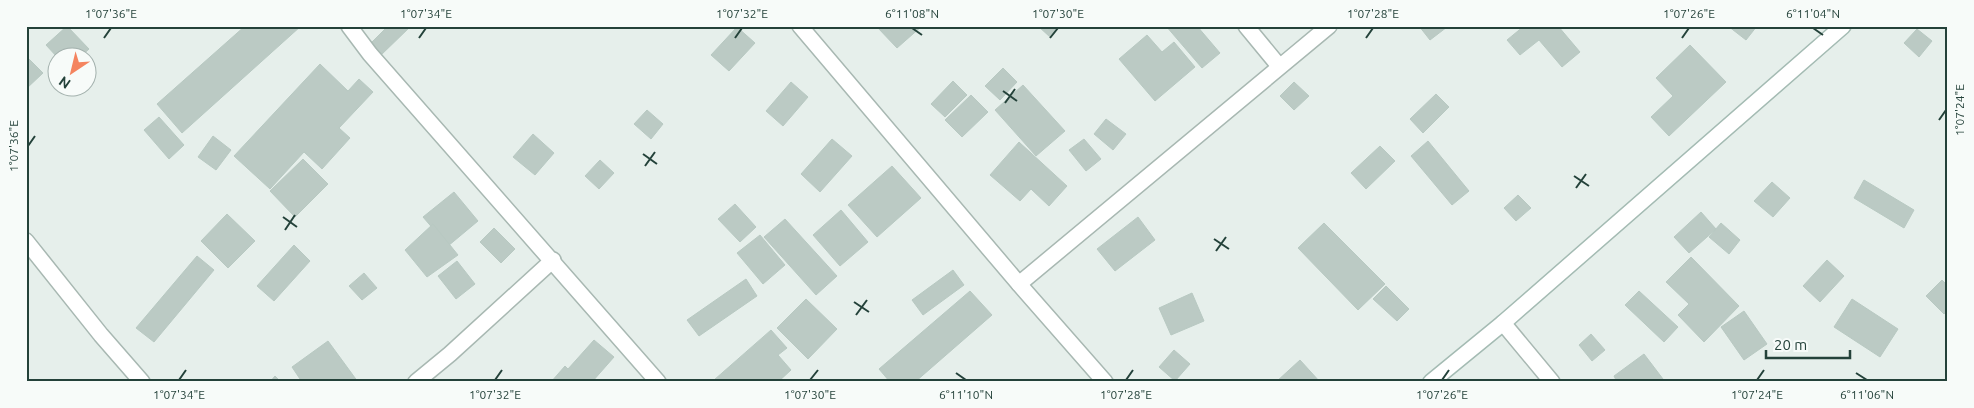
<svg xmlns="http://www.w3.org/2000/svg" width="1974" height="408" font-family="Ubuntu,sans-serif">
  <style>
    .building { fill: #bbcac4; stroke: #b8c9c2 }
    .lines { fill: none; stroke-linecap: round; stroke-linejoin: round }
    .street-casing { stroke: #a8b8b2; stroke-width: 18 }
    .secondary-casing { stroke: #a4bbb3; stroke-width: 18 }
    .street { stroke: #fff; stroke-width: 15 }
    .secondary { stroke: #fff; stroke-width: 15 }
    .ticks { fill: none; stroke: #24423a; stroke-width: 2 }
    .neatline { fill: none; stroke: #24423a; stroke-width: 2 }
    .ticks-label { font-size: 12px; text-anchor: middle; fill: #24423a }
  </style>
  <rect width="100%" height="100%" fill="#e6efeb"/>
  <g class="building">
    <path d="M 67,26 L 89,49 L 79,58 L 58,58 L 46,45 Z"/>
    <path d="M 245,26 L 301,26 L 182,133 L 157,104 Z"/>
    <path d="M 388,26 L 411,26 L 380,56 L 369,45 Z"/>
    <path d="M 880,26 L 922,26 L 897,48 L 878,28 Z"/>
    <path d="M 1038,26 L 1059,26 L 1050,37 Z"/>
    <path d="M 1166,26 L 1197,26 L 1220,53 L 1202,68 Z"/>
    <path d="M 1419,26 L 1446,26 L 1447,27 L 1430,40 Z"/>
    <path d="M 1524,26 L 1558,26 L 1580,52 L 1562,67 L 1539,40 L 1520,55 L 1507,40 Z"/>
    <path d="M 1728,26 L 1757,26 L 1746,40 Z"/>
    <path d="M 737,27 L 755,43 L 729,71 L 711,55 Z"/>
    <path d="M 1917,29 L 1932,41 L 1919,57 L 1904,43 Z"/>
    <path d="M 1147,35 L 1162,52 L 1174,42 L 1195,67 L 1155,101 L 1119,59 Z"/>
    <path d="M 1690,45 L 1726,82 L 1669,136 L 1651,117 L 1673,96 L 1656,78 Z"/>
    <path d="M 28,58 L 43,73 L 26,89 L 26,60 Z"/>
    <path d="M 320,64 L 348,91 L 359,79 L 373,92 L 339,128 L 350,138 L 322,169 L 304,152 L 270,189 L 234,156 Z"/>
    <path d="M 1003,68 L 1017,82 L 1000,100 L 985,86 Z"/>
    <path d="M 953,81 L 967,95 L 945,117 L 931,104 Z"/>
    <path d="M 791,82 L 808,97 L 783,126 L 766,111 Z"/>
    <path d="M 1294,82 L 1309,96 L 1294,110 L 1280,96 Z"/>
    <path d="M 1023,85 L 1065,131 L 1036,156 L 995,110 Z"/>
    <path d="M 1436,94 L 1449,107 L 1423,133 L 1410,119 Z"/>
    <path d="M 971,95 L 988,112 L 962,137 L 945,120 Z"/>
    <path d="M 647,110 L 663,124 L 651,139 L 634,124 Z"/>
    <path d="M 159,117 L 184,145 L 169,159 L 144,130 Z"/>
    <path d="M 1106,119 L 1126,134 L 1113,150 L 1094,134 Z"/>
    <path d="M 533,134 L 554,153 L 535,175 L 513,157 Z"/>
    <path d="M 213,136 L 231,150 L 216,170 L 198,157 Z"/>
    <path d="M 832,139 L 852,156 L 820,192 L 801,174 Z"/>
    <path d="M 1084,139 L 1101,159 L 1086,171 L 1069,150 Z"/>
    <path d="M 1428,141 L 1469,191 L 1452,205 L 1411,156 Z"/>
    <path d="M 1019,142 L 1067,186 L 1049,206 L 1031,189 L 1020,201 L 990,175 Z"/>
    <path d="M 1380,146 L 1395,161 L 1366,189 L 1351,173 Z"/>
    <path d="M 303,159 L 328,184 L 295,217 L 270,191 Z"/>
    <path d="M 600,160 L 614,173 L 599,189 L 585,176 Z"/>
    <path d="M 892,166 L 921,198 L 877,237 L 848,205 Z"/>
    <path d="M 1864,180 L 1914,210 L 1904,228 L 1854,198 Z"/>
    <path d="M 1772,182 L 1790,198 L 1773,217 L 1754,201 Z"/>
    <path d="M 454,192 L 478,221 L 448,246 L 423,217 Z"/>
    <path d="M 1518,195 L 1531,208 L 1516,221 L 1504,208 Z"/>
    <path d="M 735,204 L 756,227 L 740,242 L 718,219 Z"/>
    <path d="M 841,210 L 868,242 L 840,266 L 813,235 Z"/>
    <path d="M 1701,212 L 1716,229 L 1689,253 L 1674,237 Z"/>
    <path d="M 227,214 L 255,241 L 228,268 L 201,241 Z"/>
    <path d="M 1138,217 L 1155,240 L 1115,271 L 1097,249 Z"/>
    <path d="M 785,219 L 837,276 L 816,295 L 764,237 Z"/>
    <path d="M 1324,223 L 1385,284 L 1358,310 L 1298,248 Z"/>
    <path d="M 1721,223 L 1740,240 L 1729,254 L 1709,237 Z"/>
    <path d="M 433,224 L 458,255 L 427,277 L 405,250 Z"/>
    <path d="M 494,228 L 515,249 L 501,263 L 480,242 Z"/>
    <path d="M 760,235 L 785,265 L 763,284 L 737,253 Z"/>
    <path d="M 294,245 L 310,261 L 274,301 L 257,286 Z"/>
    <path d="M 197,256 L 214,270 L 154,342 L 136,328 Z"/>
    <path d="M 1691,257 L 1739,306 L 1704,342 L 1678,315 L 1689,304 L 1666,282 Z"/>
    <path d="M 1827,260 L 1844,276 L 1820,302 L 1803,286 Z"/>
    <path d="M 457,261 L 475,284 L 456,299 L 438,276 Z"/>
    <path d="M 953,270 L 964,285 L 923,315 L 912,300 Z"/>
    <path d="M 364,273 L 377,288 L 362,300 L 349,286 Z"/>
    <path d="M 746,279 L 757,296 L 699,336 L 687,320 Z"/>
    <path d="M 1942,280 L 1948,286 L 1948,310 L 1944,314 L 1926,296 Z"/>
    <path d="M 1386,286 L 1409,309 L 1397,321 L 1373,299 Z"/>
    <path d="M 970,291 L 992,315 L 915,382 L 890,382 L 879,369 Z"/>
    <path d="M 1639,291 L 1678,327 L 1664,342 L 1625,305 Z"/>
    <path d="M 1192,293 L 1204,321 L 1171,335 L 1159,308 Z"/>
    <path d="M 806,299 L 837,329 L 808,359 L 777,328 Z"/>
    <path d="M 1852,299 L 1898,329 L 1880,357 L 1834,327 Z"/>
    <path d="M 1744,311 L 1767,344 L 1744,360 L 1721,327 Z"/>
    <path d="M 771,330 L 787,348 L 778,355 L 791,370 L 778,382 L 716,382 L 714,380 Z"/>
    <path d="M 1591,334 L 1605,350 L 1592,361 L 1579,345 Z"/>
    <path d="M 594,340 L 614,357 L 592,382 L 551,382 L 565,366 L 568,369 Z"/>
    <path d="M 328,341 L 358,382 L 302,382 L 292,367 Z"/>
    <path d="M 1174,350 L 1190,364 L 1175,381 L 1159,367 Z"/>
    <path d="M 1644,354 L 1663,379 L 1660,382 L 1617,382 L 1614,376 Z"/>
    <path d="M 1300,360 L 1320,382 L 1276,382 Z"/>
    <path d="M 275,376 L 281,382 L 270,382 Z"/>
  </g>
  <g class="lines">
    <defs>
      <g id="street">
        <path d="M 349,26 L 370,54 L 658,382"/>
        <path d="M 800,26 L 1019,284 L 1105,382"/>
        <path d="M 1246,26 L 1279,66"/>
        <path d="M 26,241 L 101,335 L 142,382"/>
        <path d="M 1019,284 L 1329,26"/>
        <path d="M 1503,323 L 1552,382"/>
        <path d="M 416,382 L 450,354 L 553,260"/>
      </g>
      <path id="secondary" d="M 1431,382 L 1503,323 L 1843,26"/>
    </defs>
    <use href="#street" class="street-casing"/>
    <use href="#secondary" class="secondary-casing"/>
    <use href="#street" class="street"/>
    <use href="#secondary" class="secondary"/>
  </g>
  <path class="ticks" d="M 912,28 L 922,35M 1813,28 L 1823,35M 104,38 L 111,28M 419,38 L 426,28M 735,38 L 742,28M 1050,38 L 1058,28M 1366,38 L 1373,28M 1682,38 L 1689,28M 1003,91 L 1017,101M 1005,103 L 1015,89M 1939,120 L 1946,110M 28,146 L 35,136M 643,154 L 657,164M 645,166 L 655,152M 1574,176 L 1589,186M 1576,188 L 1586,174M 283,217 L 297,227M 285,230 L 295,215M 1214,239 L 1229,249M 1216,251 L 1226,237M 854,302 L 869,312M 856,315 L 867,300M 956,373 L 966,380M 1856,373 L 1867,380M 179,380 L 186,370M 495,380 L 502,370M 810,380 L 818,370M 1126,380 L 1133,370M 1442,380 L 1449,370M 1757,380 L 1764,370"/>
  <rect width="1974" height="408" fill="none" stroke="#f7fbf9" stroke-width="55"/>
  <g transform="translate(72 72) rotate(215)"><circle r="24" fill="#f7fbf9" stroke="#a3b1ad"/>
  <path d="M0-4L9 19L0 12L-9 19Z" fill="#f4845f"/>
  <text y="-8" font-size="14" font-weight="bold" text-anchor="middle" fill="#24423a">N</text>
  </g>
  <path d="M1766 350v8h84v-8" fill="none" stroke="#24423a" stroke-width="2.5"/>
  <text x="1774" y="350" font-size="15" fill="#24423a" stroke="#f7fbf9" stroke-width="4" paint-order="stroke">20 m</text>
  <rect x="28" y="28" width="1918" height="352" class="neatline"/>
  <g class="ticks-label">
    <text x="111" y="18">1°07'36"E</text>
    <text x="426" y="18">1°07'34"E</text>
    <text x="742" y="18">1°07'32"E</text>
    <text x="912" y="18">6°11'08"N</text>
    <text x="1058" y="18">1°07'30"E</text>
    <text x="1373" y="18">1°07'28"E</text>
    <text x="1689" y="18">1°07'26"E</text>
    <text x="1813" y="18">6°11'04"N</text>
    <text transform="translate(1960 110) rotate(-90)" y="4">1°07'24"E</text>
    <text transform="translate(14 146) rotate(-90)" y="4">1°07'36"E</text>
    <text x="179" y="399">1°07'34"E</text>
    <text x="495" y="399">1°07'32"E</text>
    <text x="810" y="399">1°07'30"E</text>
    <text x="966" y="399">6°11'10"N</text>
    <text x="1126" y="399">1°07'28"E</text>
    <text x="1442" y="399">1°07'26"E</text>
    <text x="1757" y="399">1°07'24"E</text>
    <text x="1867" y="399">6°11'06"N</text>
  </g>
</svg>
